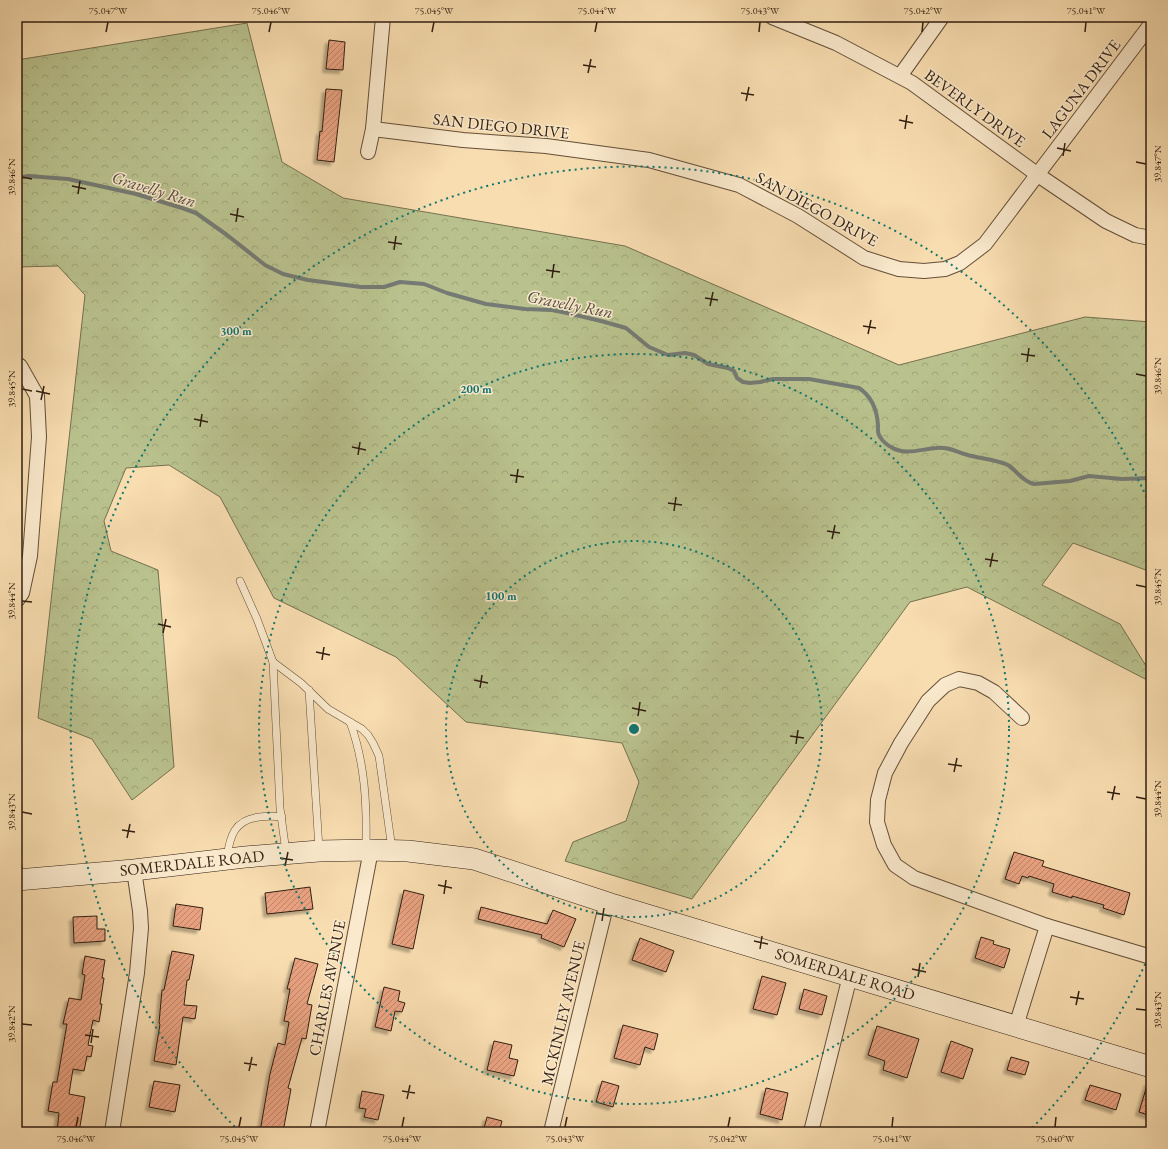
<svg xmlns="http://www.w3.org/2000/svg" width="1168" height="1149" font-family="'EB Garamond',serif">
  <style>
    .forest { fill: url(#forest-crowns); stroke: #75704f }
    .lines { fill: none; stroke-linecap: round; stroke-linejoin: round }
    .stream { stroke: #757b74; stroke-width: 4 }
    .building { fill: url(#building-hatch); stroke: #311e10; filter: url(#shadow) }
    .lane-casing { stroke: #634e38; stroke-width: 8 }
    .street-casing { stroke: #634e38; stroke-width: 16 }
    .secondary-casing { stroke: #311e10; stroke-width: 22 }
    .lane { stroke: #fae9cc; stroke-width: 7 }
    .street { stroke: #fae9cc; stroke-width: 14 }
    .secondary { stroke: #fae9cc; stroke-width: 21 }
    .ticks { fill: none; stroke: #311e10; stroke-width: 1.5 }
    .ring { fill: none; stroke: #0f766e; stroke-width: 2; stroke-dasharray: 2 4 }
    .labels { text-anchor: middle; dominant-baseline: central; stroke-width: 3; stroke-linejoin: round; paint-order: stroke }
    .street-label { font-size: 16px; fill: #311e10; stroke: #fae9cc }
    .water-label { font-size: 17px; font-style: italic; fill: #534c42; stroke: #fae9cc }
    .centre { fill: #0f766e; stroke: #fae9cc; stroke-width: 2 }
    .ring-label { font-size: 12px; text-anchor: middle; font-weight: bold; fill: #0f766e; stroke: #fae9cc; stroke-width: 3; stroke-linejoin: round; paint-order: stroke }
    .neatline { fill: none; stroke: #311e10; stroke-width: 1.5 }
    .ticks-label { font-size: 10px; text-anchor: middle; fill: #311e10 }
  </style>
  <defs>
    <pattern id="forest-crowns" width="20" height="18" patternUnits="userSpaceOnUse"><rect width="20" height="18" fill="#b9c28e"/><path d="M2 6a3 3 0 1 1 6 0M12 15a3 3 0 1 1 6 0" fill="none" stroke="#a0a679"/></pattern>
    <pattern id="building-hatch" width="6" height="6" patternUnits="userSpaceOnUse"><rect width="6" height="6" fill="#eaa382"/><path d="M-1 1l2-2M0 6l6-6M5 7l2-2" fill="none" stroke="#be8469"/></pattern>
    <filter id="shadow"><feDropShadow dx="-3.5" dy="3.5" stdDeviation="1" flood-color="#0004"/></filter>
  </defs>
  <rect width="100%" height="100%" fill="#f8ddb0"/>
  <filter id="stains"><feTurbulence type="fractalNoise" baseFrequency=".005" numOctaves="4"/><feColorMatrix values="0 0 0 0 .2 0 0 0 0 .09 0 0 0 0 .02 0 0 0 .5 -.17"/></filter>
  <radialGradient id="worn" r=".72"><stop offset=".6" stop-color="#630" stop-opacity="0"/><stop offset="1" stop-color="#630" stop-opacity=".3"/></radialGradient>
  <path class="forest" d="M 247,23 L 282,162 L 343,198 L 625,246 L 899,365 L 1085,317 L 1151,322 L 1151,572 L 1073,543 L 1042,585 L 1120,624 L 1151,674 L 1151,682 L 967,587 L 910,602 L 692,899 L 565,861 L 573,842 L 626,821 L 639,782 L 622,743 L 466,722 L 396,657 L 274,598 L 220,497 L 169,465 L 126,468 L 104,521 L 111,551 L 158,570 L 174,767 L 132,800 L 92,739 L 38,718 L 85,295 L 58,266 L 17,267 L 17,60 Z"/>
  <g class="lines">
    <path class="stream" d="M 17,178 L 28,176 L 68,179 L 136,194 L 182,208 L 196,213 L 227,235 L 265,265 L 283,274 L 308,280 L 361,287 L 384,287 L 400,282 L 424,284 L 447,293 L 486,304 L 525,309 L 552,310 L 567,313 L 601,321 L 626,328 L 649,347 L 668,355 L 685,353 L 694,355 L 708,364 L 728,368 L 734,371 L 737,378 L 743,382 L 750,383 L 760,382 L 773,379 L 809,379 L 859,388 C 871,396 877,410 878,425 C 878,429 877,433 880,437 C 882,440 887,445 891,447 C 904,456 922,449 936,448 C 950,446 959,454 972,456 C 984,459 996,460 1008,465 C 1017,471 1022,481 1034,484 L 1070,481 L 1089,476 L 1122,479 L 1151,478"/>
  </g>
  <g class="building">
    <path d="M 329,40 L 345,42 L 343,70 L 326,69 Z"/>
    <path d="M 326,89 L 342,90 L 334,162 L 317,160 L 320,131 L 322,132 Z"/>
    <path d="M 1014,852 L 1044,861 L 1042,866 L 1130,893 L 1124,915 L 1103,908 L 1104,905 L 1072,896 L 1072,898 L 1052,892 L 1054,884 L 1029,876 L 1028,878 L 1022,876 L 1019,884 L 1005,879 Z"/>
    <path d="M 310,887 L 313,909 L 267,914 L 265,893 Z"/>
    <path d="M 404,890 L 424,895 L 413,949 L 392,944 Z"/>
    <path d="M 176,904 L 203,908 L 200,930 L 173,926 Z"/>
    <path d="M 481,907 L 547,924 L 553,910 L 576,919 L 564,947 L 541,938 L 542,935 L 478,919 Z"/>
    <path d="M 97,916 L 97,929 L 105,929 L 105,941 L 74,943 L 73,917 Z"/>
    <path d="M 981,937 L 994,941 L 993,944 L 1010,949 L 1004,968 L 975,958 Z"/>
    <path d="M 640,938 L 674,951 L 666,972 L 632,960 Z"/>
    <path d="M 172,951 L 194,955 L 189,980 L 187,980 L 184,1005 L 197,1006 L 195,1019 L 183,1017 L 176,1065 L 154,1061 L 160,1024 L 159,1023 L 162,990 L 164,990 Z"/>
    <path d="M 85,956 L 105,960 L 102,978 L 104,978 L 100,1004 L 102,1004 L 99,1022 L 93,1020 L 88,1045 L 93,1046 L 91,1057 L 87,1056 L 84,1071 L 73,1069 L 69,1094 L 85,1097 L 79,1132 L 57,1132 L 59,1113 L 48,1111 L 53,1082 L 57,1082 L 67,1024 L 63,1024 L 69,998 L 81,1000 L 85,975 L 82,974 Z"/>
    <path d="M 295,958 L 318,964 L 307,1004 L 312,1005 L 306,1039 L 302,1038 L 288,1088 L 291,1089 L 283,1132 L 260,1132 L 270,1074 L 278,1043 L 285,1045 L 289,1022 L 284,1021 L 290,989 L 287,989 Z"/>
    <path d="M 762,976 L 786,983 L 777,1015 L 753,1009 Z"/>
    <path d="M 384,987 L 400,991 L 398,1001 L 405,1003 L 402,1012 L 395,1011 L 391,1031 L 375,1027 Z"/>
    <path d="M 804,989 L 827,996 L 822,1015 L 799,1009 Z"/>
    <path d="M 623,1025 L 658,1034 L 654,1050 L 645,1047 L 640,1065 L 614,1058 Z"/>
    <path d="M 877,1026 L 919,1039 L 907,1078 L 883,1070 L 885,1061 L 868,1055 Z"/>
    <path d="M 494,1041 L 512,1045 L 509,1058 L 518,1060 L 514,1076 L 487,1070 Z"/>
    <path d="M 951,1041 L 973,1049 L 963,1079 L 941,1072 Z"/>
    <path d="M 1011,1057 L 1029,1062 L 1025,1075 L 1007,1070 Z"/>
    <path d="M 154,1081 L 180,1085 L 175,1112 L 149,1107 Z"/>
    <path d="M 602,1081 L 619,1086 L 613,1107 L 596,1102 Z"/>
    <path d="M 1148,1082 L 1151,1083 L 1151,1116 L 1139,1112 Z"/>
    <path d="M 1090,1085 L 1121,1094 L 1116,1110 L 1085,1100 Z"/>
    <path d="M 766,1088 L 788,1093 L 782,1120 L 760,1114 Z"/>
    <path d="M 362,1091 L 384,1095 L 378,1120 L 364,1117 L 366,1109 L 359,1108 Z"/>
    <path d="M 487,1117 L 502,1121 L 499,1132 L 483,1132 Z"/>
  </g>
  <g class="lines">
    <defs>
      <g id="lane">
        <path d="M 240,581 L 257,619 L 273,662 L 280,808 L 286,852"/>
        <path d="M 273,662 L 301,683 L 328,709 L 362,729 L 368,735 L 373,743 L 379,756 L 392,849"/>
        <path d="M 309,690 L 319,849"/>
        <path d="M 350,722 C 365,763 367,804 366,848"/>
        <path d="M 17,857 L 20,878"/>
        <path d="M 227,857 C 230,835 235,820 259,817 C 267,816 274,816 282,817"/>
      </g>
      <g id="street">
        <path d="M 772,17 L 836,43 L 912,83 L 1038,175 L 1106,221 L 1135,235 L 1151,238"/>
        <path d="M 900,76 L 942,17"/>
        <path d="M 373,129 L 463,140 L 546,146 L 649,160 L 739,185 L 798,216 L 864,258 L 899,269 L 924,271 L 945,269 L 960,263 L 985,244 L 1151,24"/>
        <path d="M 368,152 L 373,129 L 383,17"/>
        <path d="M 17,364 L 20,366 L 37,396 L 39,437 L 30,556 L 22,593 L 17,600"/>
        <path d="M 1022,718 L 994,692 L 978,683 L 959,679 L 945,685 L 928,701 L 901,743 L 885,773 L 878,800 L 877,822 L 884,845 L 895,865 L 914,878 L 1047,926 L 1151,957"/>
        <path d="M 1016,1026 L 1047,926"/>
        <path d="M 112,1132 L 137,973 L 141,928 L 140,911 L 134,870"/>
        <path d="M 317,1132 L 371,850"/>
        <path d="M 551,1132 L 607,902"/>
        <path d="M 811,1132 L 850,976"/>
      </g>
      <path id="secondary" d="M 17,880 L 134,870 L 245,857 L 319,851 L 371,850 L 408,851 L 474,859 L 611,904 L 1151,1067"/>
    </defs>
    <use href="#lane" class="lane-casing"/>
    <use href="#street" class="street-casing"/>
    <use href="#secondary" class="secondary-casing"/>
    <use href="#lane" class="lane"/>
    <use href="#street" class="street"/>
    <use href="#secondary" class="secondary"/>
  </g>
  <path class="ticks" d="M 106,32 L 108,22M 269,32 L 271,22M 432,32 L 434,22M 595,32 L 597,22M 759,32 L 760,22M 922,32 L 923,22M 1085,32 L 1086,22M 583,65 L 596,67M 588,73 L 591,59M 741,93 L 754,95M 746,101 L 749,87M 899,120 L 913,123M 905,129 L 907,115M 1057,148 L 1071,151M 1063,156 L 1065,143M 1136,162 L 1146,164M 22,177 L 32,179M 72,186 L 86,189M 78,194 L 80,181M 230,214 L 244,217M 236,222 L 238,208M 388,242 L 402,244M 394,250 L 396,236M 546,270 L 560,272M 552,278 L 554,264M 705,298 L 718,300M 710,306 L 713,292M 863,326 L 876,328M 868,334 L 871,320M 1021,354 L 1035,356M 1027,362 L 1029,348M 1136,374 L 1146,376M 22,389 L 32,391M 36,391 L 50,394M 41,400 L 44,386M 194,419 L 208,422M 200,427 L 202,414M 352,447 L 366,450M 358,455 L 360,442M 510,475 L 524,477M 516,483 L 518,469M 668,503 L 682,505M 674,511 L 676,497M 827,531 L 840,533M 832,539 L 835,525M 985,559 L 998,561M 990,567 L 993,553M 1136,585 L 1146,587M 22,601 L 32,602M 158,624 L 171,627M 163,633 L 166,619M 316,652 L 330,655M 322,660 L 324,647M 474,680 L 488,683M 480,688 L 482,675M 632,708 L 646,711M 638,716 L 640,702M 790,736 L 804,738M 796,744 L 798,730M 948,764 L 962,766M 954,772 L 957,758M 1107,792 L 1120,794M 1136,797 L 1146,799M 1112,800 L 1115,786M 22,812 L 32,814M 122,830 L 135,832M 127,838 L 130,824M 280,858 L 293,860M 285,866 L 288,852M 438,885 L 452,888M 444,894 L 446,880M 596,913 L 610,916M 602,921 L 604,908M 754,941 L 768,944M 760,949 L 762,936M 912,969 L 926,972M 918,977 L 920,963M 1070,997 L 1084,999M 1076,1005 L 1079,991M 1136,1009 L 1146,1010M 22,1024 L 32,1025M 85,1035 L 99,1037M 91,1043 L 93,1029M 244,1063 L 257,1065M 249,1071 L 252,1057M 402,1091 L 415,1093M 407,1099 L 410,1085M 76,1127 L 78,1117M 239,1127 L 241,1117M 402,1127 L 404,1117M 565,1127 L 567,1117M 728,1127 L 730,1117M 892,1127 L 893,1117M 1055,1127 L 1056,1117"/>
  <g class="ring">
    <circle cx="634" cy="729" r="188"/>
    <circle cx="634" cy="729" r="375"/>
    <path d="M1150 953A563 563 0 0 1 1029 1131M239 1131A563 563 0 1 1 1150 505"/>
  </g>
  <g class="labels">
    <g class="street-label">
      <text transform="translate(1081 89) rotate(-53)">LAGUNA DRIVE</text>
      <text transform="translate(975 108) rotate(36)">BEVERLY DRIVE</text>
      <text transform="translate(501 126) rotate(6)">SAN DIEGO DRIVE</text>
      <text transform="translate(817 209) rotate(29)">SAN DIEGO DRIVE</text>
      <text transform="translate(192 863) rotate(-6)">SOMERDALE ROAD</text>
      <text transform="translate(845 974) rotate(17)">SOMERDALE ROAD</text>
      <text transform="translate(327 988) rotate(-79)">CHARLES AVENUE</text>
      <text transform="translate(563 1013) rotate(-77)">MCKINLEY AVENUE</text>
    </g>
    <g class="water-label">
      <text transform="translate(154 189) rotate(17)">Gravelly Run</text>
      <text transform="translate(570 304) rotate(11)">Gravelly Run</text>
    </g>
  </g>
  <circle cx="634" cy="729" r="6" class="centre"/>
  <g class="ring-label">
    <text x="236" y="335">300 m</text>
    <text x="476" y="393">200 m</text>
    <text x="501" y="600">100 m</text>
  </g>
  <rect width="1168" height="1149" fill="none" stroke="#f8ddb0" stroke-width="44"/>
  <rect x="22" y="22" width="1124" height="1105" class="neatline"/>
  <g class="ticks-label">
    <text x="108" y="14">75.047°W</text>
    <text x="271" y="14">75.046°W</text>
    <text x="434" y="14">75.045°W</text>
    <text x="597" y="14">75.044°W</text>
    <text x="760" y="14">75.043°W</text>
    <text x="923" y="14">75.042°W</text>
    <text x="1086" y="14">75.041°W</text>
    <text transform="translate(1157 164) rotate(-90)" y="4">39.847°N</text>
    <text transform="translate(11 177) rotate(-90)" y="4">39.846°N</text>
    <text transform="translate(1157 376) rotate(-90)" y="4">39.846°N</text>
    <text transform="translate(11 389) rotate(-90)" y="4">39.845°N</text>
    <text transform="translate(1157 587) rotate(-90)" y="4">39.845°N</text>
    <text transform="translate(11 601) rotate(-90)" y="4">39.844°N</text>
    <text transform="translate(1157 799) rotate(-90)" y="4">39.844°N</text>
    <text transform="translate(11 812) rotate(-90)" y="4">39.843°N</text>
    <text transform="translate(1157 1010) rotate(-90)" y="4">39.843°N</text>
    <text transform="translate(11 1024) rotate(-90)" y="4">39.842°N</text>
    <text x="76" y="1142">75.046°W</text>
    <text x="239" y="1142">75.045°W</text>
    <text x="402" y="1142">75.044°W</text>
    <text x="565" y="1142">75.043°W</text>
    <text x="728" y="1142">75.042°W</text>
    <text x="892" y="1142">75.041°W</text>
    <text x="1055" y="1142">75.040°W</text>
  </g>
  <rect width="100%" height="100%" filter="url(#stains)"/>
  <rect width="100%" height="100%" fill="url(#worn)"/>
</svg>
